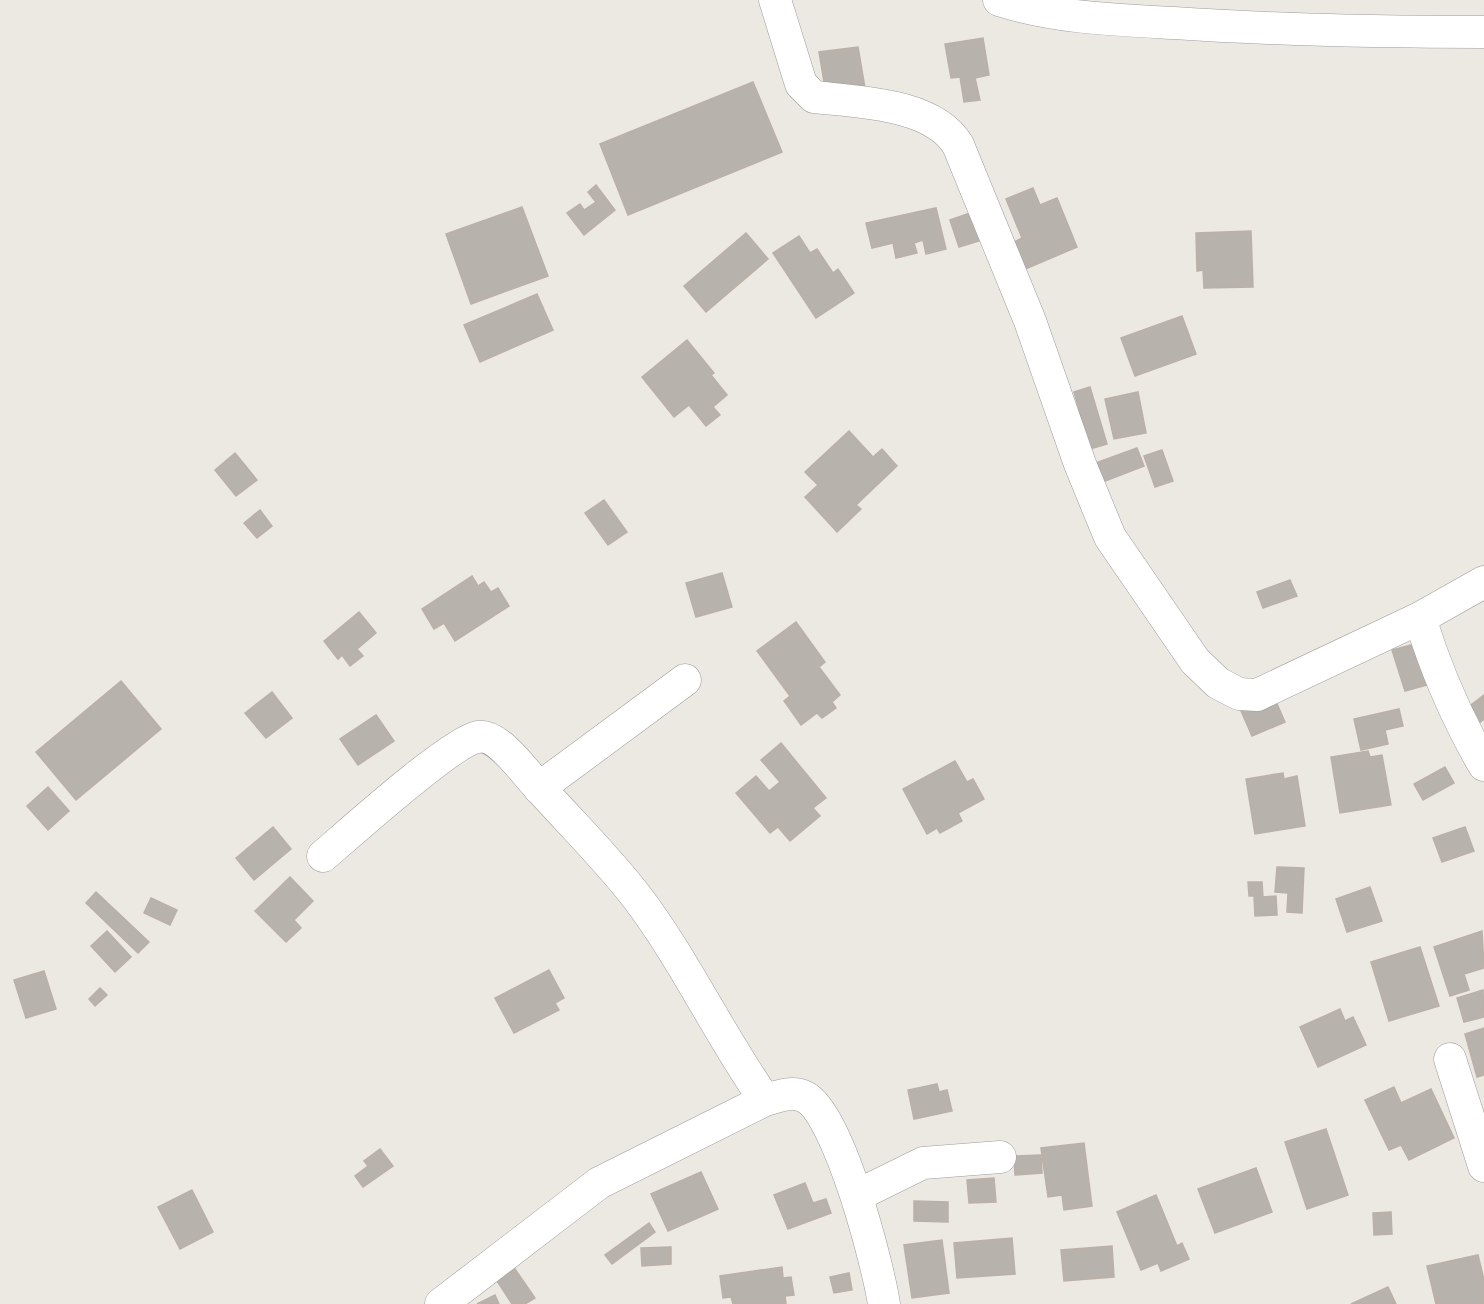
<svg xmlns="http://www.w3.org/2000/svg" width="1484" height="1304" font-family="Arial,sans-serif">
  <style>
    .building { fill: #b8b2ac; stroke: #bbb0a7; stroke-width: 1.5 }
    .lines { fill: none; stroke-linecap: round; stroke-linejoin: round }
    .street-casing { stroke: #9d9d9d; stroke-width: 33 }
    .street { stroke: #fff; stroke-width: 32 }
  </style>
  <rect width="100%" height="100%" fill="#ece9e2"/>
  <g class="building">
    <path d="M 983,38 L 989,75 L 975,78 L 980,100 L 964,102 L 960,77 L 951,78 L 945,44 Z"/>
    <path d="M 858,47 L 865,88 L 826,94 L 819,52 Z"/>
    <path d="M 753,82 L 782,152 L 628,215 L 600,144 Z"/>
    <path d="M 596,185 L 615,210 L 584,235 L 567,213 L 580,204 L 584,210 L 596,202 L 588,192 Z"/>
    <path d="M 1033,188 L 1040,205 L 1057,198 L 1077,247 L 1023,270 L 1012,243 L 1022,238 L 1006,199 Z"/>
    <path d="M 522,207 L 548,276 L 471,304 L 446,234 Z"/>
    <path d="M 936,208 L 946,249 L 926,254 L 923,240 L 914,243 L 917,253 L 896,258 L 893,243 L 872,248 L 866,223 Z"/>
    <path d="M 973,212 L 982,240 L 959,247 L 950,220 Z"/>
    <path d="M 1251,231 L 1253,287 L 1204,288 L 1203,270 L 1197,271 L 1196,233 Z"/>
    <path d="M 746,233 L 768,259 L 706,312 L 684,286 Z"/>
    <path d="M 799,236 L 810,253 L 817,249 L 833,273 L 838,269 L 854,293 L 816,318 L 773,253 Z"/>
    <path d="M 537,294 L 553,330 L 480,362 L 464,325 Z"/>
    <path d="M 1182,316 L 1196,354 L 1135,376 L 1121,338 Z"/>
    <path d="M 687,340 L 714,373 L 711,375 L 727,395 L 713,407 L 720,415 L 706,426 L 689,405 L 674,417 L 642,377 Z"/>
    <path d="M 1090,387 L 1107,444 L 1090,449 L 1074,392 Z"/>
    <path d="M 1138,392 L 1146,433 L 1114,439 L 1105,399 Z"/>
    <path d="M 849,431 L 873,457 L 882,449 L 897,466 L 856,505 L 861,509 L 837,532 L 805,497 L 818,485 L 805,472 Z"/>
    <path d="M 1137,448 L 1144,466 L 1100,483 L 1093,464 Z"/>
    <path d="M 1162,450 L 1173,481 L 1155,487 L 1144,456 Z"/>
    <path d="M 235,453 L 257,480 L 236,496 L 215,470 Z"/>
    <path d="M 604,500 L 627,532 L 608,545 L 585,513 Z"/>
    <path d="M 260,510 L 272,526 L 257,538 L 244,523 Z"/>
    <path d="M 722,573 L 732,607 L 696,617 L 686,583 Z"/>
    <path d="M 472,576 L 478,586 L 484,582 L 491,592 L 498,588 L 509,606 L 455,641 L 444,623 L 434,629 L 422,609 Z"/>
    <path d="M 1290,580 L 1297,596 L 1263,608 L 1257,592 Z"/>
    <path d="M 359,612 L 376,633 L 357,649 L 363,656 L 350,666 L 342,655 L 338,659 L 324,641 Z"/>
    <path d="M 796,622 L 825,662 L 819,667 L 840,695 L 832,702 L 836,708 L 822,718 L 817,713 L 801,725 L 784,701 L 790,696 L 757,651 Z"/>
    <path d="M 1415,644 L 1427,685 L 1405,691 L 1392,650 Z"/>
    <path d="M 121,681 L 161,729 L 76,800 L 36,752 Z"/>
    <path d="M 1271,690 L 1285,722 L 1252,736 L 1238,704 Z"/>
    <path d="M 272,692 L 292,718 L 266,738 L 245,713 Z"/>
    <path d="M 1484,695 L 1484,719 L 1474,727 L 1462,712 Z"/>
    <path d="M 1399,709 L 1403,726 L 1385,730 L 1388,744 L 1361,750 L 1354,719 Z"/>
    <path d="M 376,715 L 394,741 L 358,765 L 340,739 Z"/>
    <path d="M 781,743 L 826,798 L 813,808 L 820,816 L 790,841 L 778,827 L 770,833 L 736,793 L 756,776 L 769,791 L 780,782 L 761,760 Z"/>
    <path d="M 1368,751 L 1370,757 L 1382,755 L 1391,805 L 1340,813 L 1331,757 Z"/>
    <path d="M 955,761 L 967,782 L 973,779 L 984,799 L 958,813 L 962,821 L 940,833 L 937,828 L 927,834 L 903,789 Z"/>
    <path d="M 1445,767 L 1454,783 L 1423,800 L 1414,784 Z"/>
    <path d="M 1283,773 L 1284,779 L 1297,776 L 1305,826 L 1255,834 L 1246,779 Z"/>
    <path d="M 48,787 L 69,811 L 48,830 L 27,806 Z"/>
    <path d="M 273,827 L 291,849 L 254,880 L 236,858 Z"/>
    <path d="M 1465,827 L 1474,851 L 1442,862 L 1433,838 Z"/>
    <path d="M 1277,867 L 1304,868 L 1302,913 L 1287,912 L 1288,893 L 1275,892 Z"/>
    <path d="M 290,877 L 313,901 L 294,920 L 301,928 L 286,942 L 255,911 Z"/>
    <path d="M 1248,882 L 1262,882 L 1263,897 L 1276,896 L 1277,915 L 1255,916 L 1254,896 L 1249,896 Z"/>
    <path d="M 1370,887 L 1382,921 L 1347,932 L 1336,899 Z"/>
    <path d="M 96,892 L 149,942 L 138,953 L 86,903 Z"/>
    <path d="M 151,898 L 177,910 L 170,925 L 144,913 Z"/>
    <path d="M 107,931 L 131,957 L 115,972 L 91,946 Z"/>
    <path d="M 1482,931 L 1484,968 L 1464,974 L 1469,990 L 1450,996 L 1434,947 Z"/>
    <path d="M 1420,947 L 1439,1006 L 1389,1021 L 1371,962 Z"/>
    <path d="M 549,970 L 564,998 L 555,1003 L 559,1010 L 514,1033 L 495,998 Z"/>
    <path d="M 44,971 L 56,1009 L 26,1018 L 14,980 Z"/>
    <path d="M 100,988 L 107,995 L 95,1006 L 89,999 Z"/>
    <path d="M 1483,990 L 1484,1017 L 1464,1022 L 1457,998 Z"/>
    <path d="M 1340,1009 L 1345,1021 L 1353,1017 L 1366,1045 L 1318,1067 L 1300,1027 Z"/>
    <path d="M 1484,1028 L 1484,1075 L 1477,1077 L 1465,1034 Z"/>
    <path d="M 937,1084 L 939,1092 L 947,1090 L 952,1111 L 914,1119 L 908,1090 Z"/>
    <path d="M 1394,1087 L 1401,1103 L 1431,1089 L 1454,1138 L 1409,1160 L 1401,1145 L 1389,1150 L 1365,1100 Z"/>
    <path d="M 1326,1129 L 1348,1195 L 1307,1209 L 1285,1142 Z"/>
    <path d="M 1084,1143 L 1092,1206 L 1064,1210 L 1062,1195 L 1048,1197 L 1041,1148 Z"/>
    <path d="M 380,1149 L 393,1166 L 363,1187 L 355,1176 L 368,1166 L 364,1161 Z"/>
    <path d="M 1041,1155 L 1042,1173 L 1015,1175 L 1014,1156 Z"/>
    <path d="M 1256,1168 L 1272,1212 L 1215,1233 L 1198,1189 Z"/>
    <path d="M 701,1172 L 718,1209 L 668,1231 L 651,1194 Z"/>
    <path d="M 994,1178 L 996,1202 L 969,1203 L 967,1180 Z"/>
    <path d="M 805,1183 L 813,1203 L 826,1199 L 831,1213 L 788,1229 L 774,1195 Z"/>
    <path d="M 192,1190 L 213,1232 L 180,1249 L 158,1207 Z"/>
    <path d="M 1156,1195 L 1177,1246 L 1182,1243 L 1189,1259 L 1161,1271 L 1158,1263 L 1141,1270 L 1117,1212 Z"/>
    <path d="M 914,1201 L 948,1202 L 948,1222 L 914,1221 Z"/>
    <path d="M 1391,1212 L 1392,1234 L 1374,1235 L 1373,1213 Z"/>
    <path d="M 649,1223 L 655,1232 L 612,1264 L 605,1255 Z"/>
    <path d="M 1012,1238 L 1015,1274 L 957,1278 L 954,1243 Z"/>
    <path d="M 942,1240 L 949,1293 L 912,1298 L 904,1245 Z"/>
    <path d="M 1112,1246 L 1114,1277 L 1064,1281 L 1061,1250 Z"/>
    <path d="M 671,1247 L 671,1264 L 642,1266 L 641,1248 Z"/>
    <path d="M 1478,1255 L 1484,1280 L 1484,1304 L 1436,1304 L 1427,1266 Z"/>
    <path d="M 782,1267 L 783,1278 L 791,1277 L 794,1295 L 785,1296 L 786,1304 L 733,1304 L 731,1297 L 723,1298 L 720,1276 Z"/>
    <path d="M 515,1269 L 535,1298 L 525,1304 L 512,1304 L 497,1281 Z"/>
    <path d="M 849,1273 L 852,1290 L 834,1293 L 830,1277 Z"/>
    <path d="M 1388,1287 L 1396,1304 L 1351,1304 Z"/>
    <path d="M 495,1295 L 499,1304 L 477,1304 Z"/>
  </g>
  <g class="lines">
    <defs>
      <g id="street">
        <path d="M 775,0 L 801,84 L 814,97 C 858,102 933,103 958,145 L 1030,321 L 1080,464 L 1110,537 L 1195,661 L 1218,683 L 1239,694 L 1257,695 L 1420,618 L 1484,582"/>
        <path d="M 999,0 C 1055,18 1116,20 1174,23 C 1278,30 1380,32 1484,32"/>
        <path d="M 1420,618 C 1436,670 1456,717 1484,765"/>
        <path d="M 539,788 L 685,680"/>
        <path d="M 323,856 C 349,834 452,741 478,737 C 497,733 524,771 536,784 C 569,821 606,857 636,896 C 685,960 719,1035 765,1100"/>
        <path d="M 1450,1059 L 1484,1166"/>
        <path d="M 858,1195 L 923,1163 L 1000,1157"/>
        <path d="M 441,1304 L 599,1183 L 765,1100 C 778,1097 792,1090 805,1097 C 839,1114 878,1265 884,1304"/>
      </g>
    </defs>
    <use href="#street" class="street-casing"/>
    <use href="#street" class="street"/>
  </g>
</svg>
